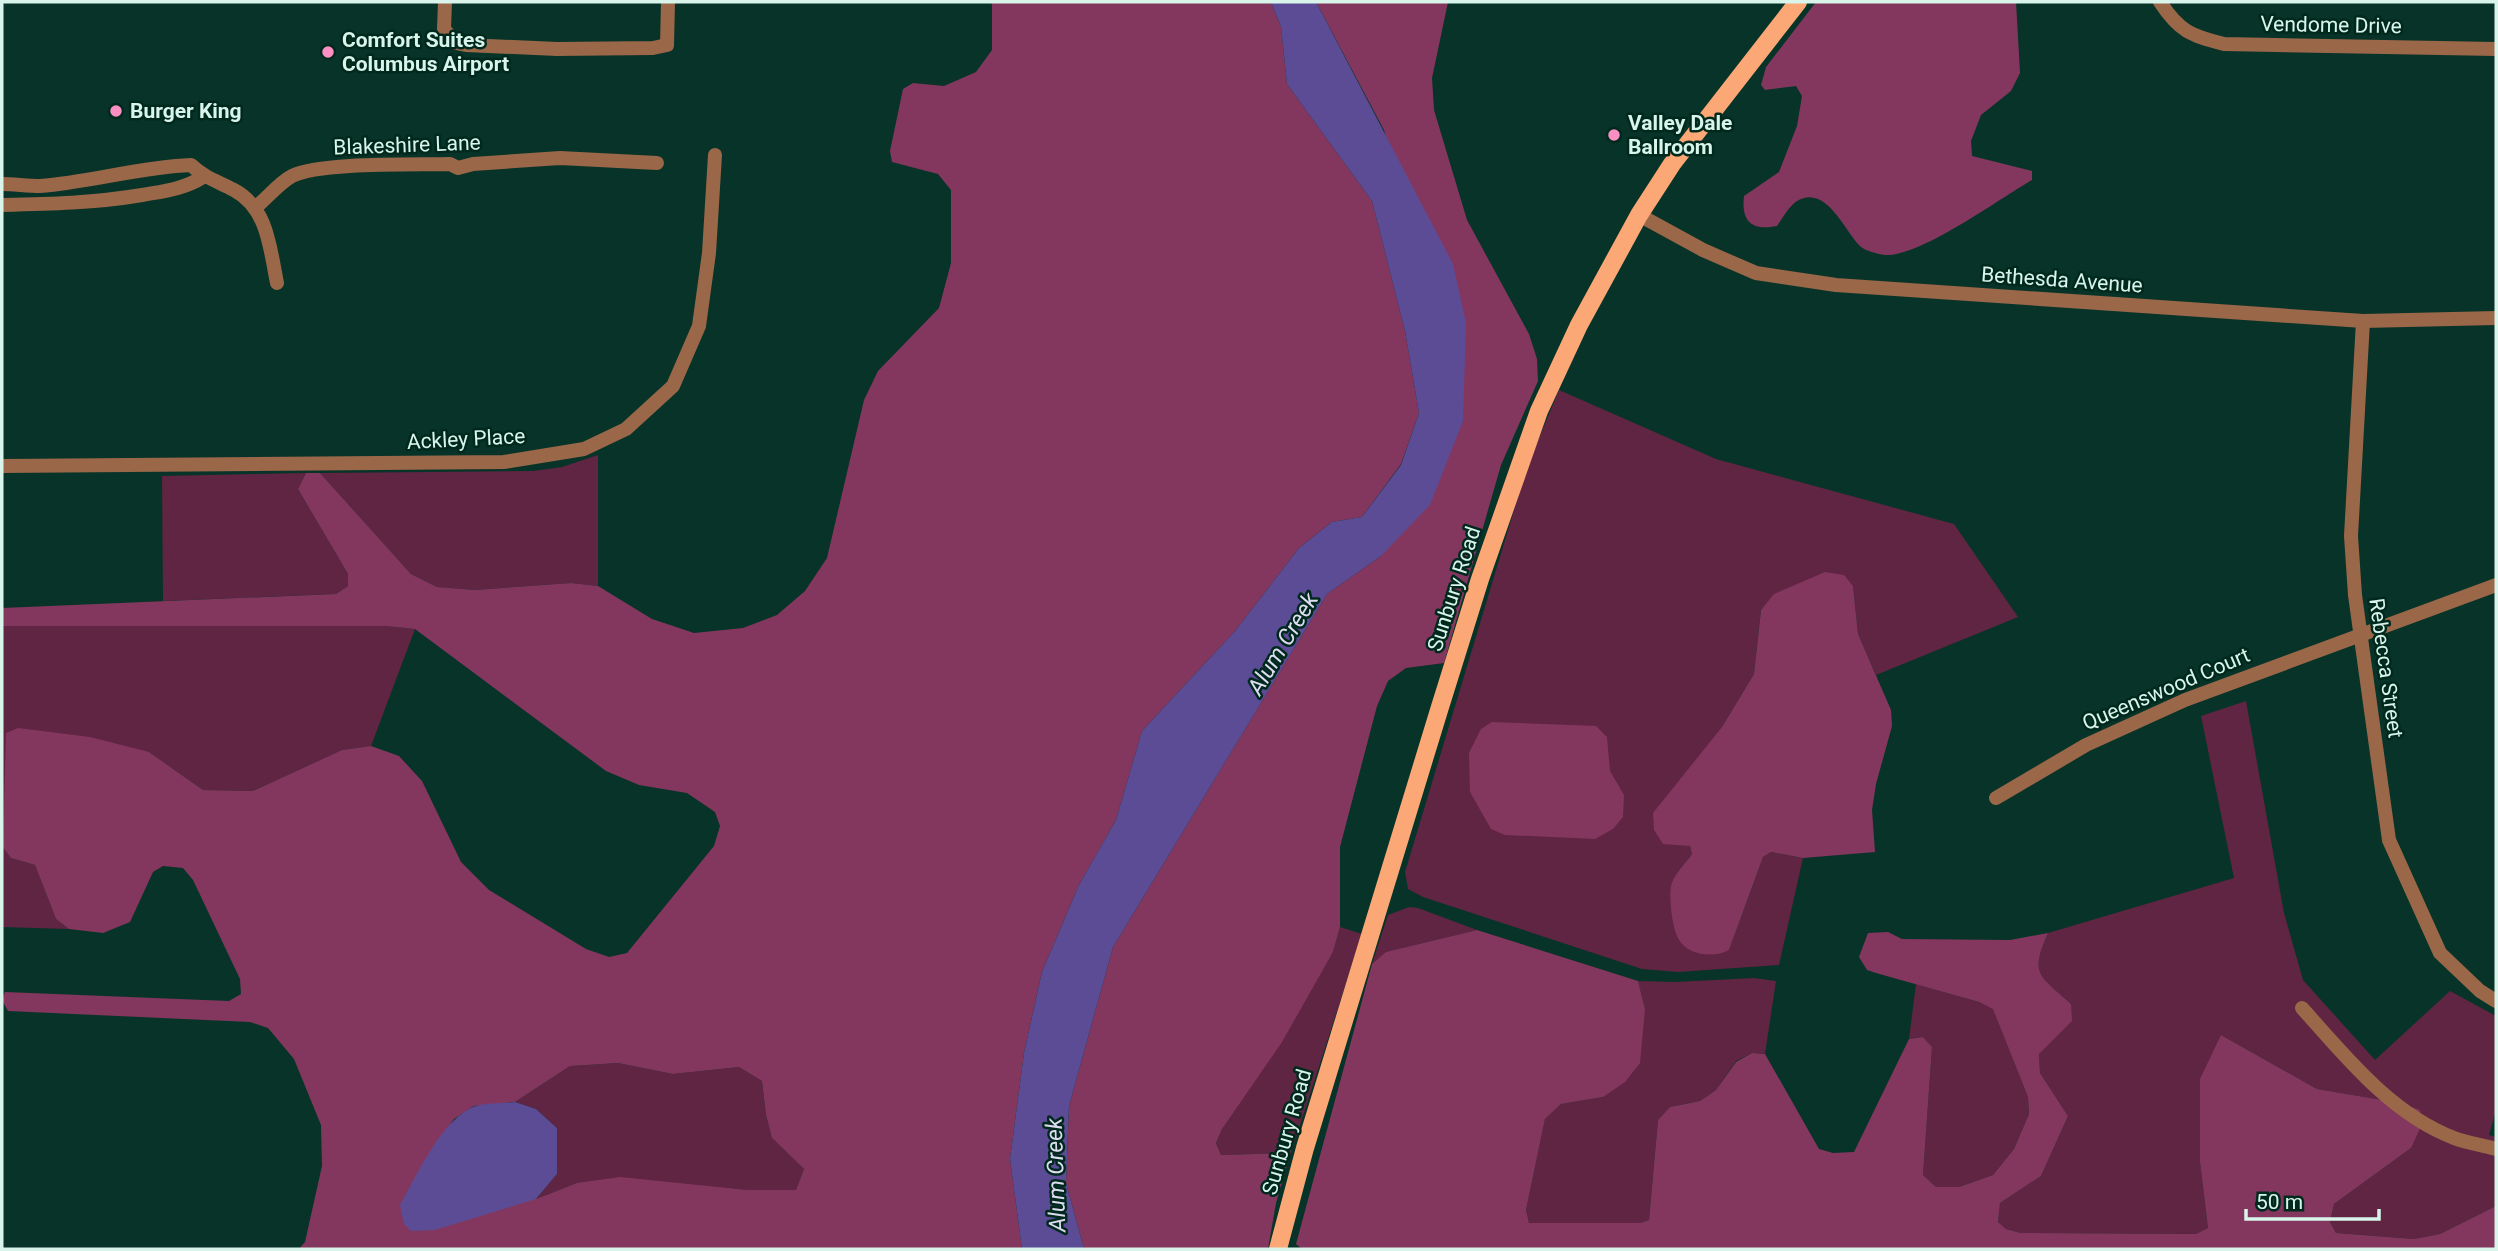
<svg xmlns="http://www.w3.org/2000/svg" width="2498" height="1251" font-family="Roboto,sans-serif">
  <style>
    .green { fill: #5f2542 }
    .forest { fill: #84375e; fill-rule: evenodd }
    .water { fill: #5c4c95 }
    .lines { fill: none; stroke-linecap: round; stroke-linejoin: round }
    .street { stroke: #9a6749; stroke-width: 14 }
    .primary { stroke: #fca876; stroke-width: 18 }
    .poi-dot { fill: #fc8fc2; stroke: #00291e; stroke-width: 2.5 }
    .labels { text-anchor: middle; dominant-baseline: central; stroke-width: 5; stroke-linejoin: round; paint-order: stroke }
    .street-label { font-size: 21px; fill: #d9f5eb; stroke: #00291e }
    .poi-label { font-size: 21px; font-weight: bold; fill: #d9f5eb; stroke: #00291e; text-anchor: start }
    .water-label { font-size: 23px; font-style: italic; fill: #dedcf1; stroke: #00291e }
  </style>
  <rect width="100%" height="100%" fill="#083328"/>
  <g class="green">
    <path d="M 1559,390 L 1716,459 L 1954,524 L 2018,617 L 1876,675 L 1858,634 L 1853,586 L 1761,609 L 1754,674 L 1722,727 L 1690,846 L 1692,854 L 1678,872 L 1729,950 L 1763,857 L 1771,852 L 1803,858 L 1779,965 L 1678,972 L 1642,969 L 1423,897 L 1408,889 L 1405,872 L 1516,504 L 1532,455 Z"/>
    <path d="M 598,455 L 598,586 L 571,583 L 475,590 L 437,587 L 411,574 L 320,473 L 533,471 L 562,467 Z"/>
    <path d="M 306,473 L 298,489 L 348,574 L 348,586 L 336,594 L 163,601 L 162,476 Z"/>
    <path d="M 2,626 L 385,626 L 415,629 L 371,746 L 342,750 L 253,791 L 203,790 L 149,752 L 11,858 L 35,865 L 56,919 L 69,929 L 2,927 Z"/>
    <path d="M 2246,701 L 2284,913 L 2303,980 L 2375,1060 L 2450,991 L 2496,1016 L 2496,1110 L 2489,1135 L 2496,1137 L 2496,1206 L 2440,1234 L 2414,1239 L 2336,1233 L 2330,1222 L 2334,1204 L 2411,1148 L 2400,1103 L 2317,1089 L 2221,1035 L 2200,1162 L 2208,1228 L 2196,1234 L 2021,1233 L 2006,1229 L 1998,1222 L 2000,1203 L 2041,1176 L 2068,1116 L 2040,1073 L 2039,1054 L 2071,1004 C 2040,975 2029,976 2048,933 L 2234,878 L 2201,716 Z"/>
    <path d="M 1409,907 L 1418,908 L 1477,930 L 1387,952 L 1372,964 L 1388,915 Z"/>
    <path d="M 1340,927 L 1362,934 L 1289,1159 L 1285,1153 L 1221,1155 L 1216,1143 L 1222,1129 L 1333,952 Z"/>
    <path d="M 1754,978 L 1776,981 L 1765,1054 L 1752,1053 L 1736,1061 L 1716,1090 L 1700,1101 L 1670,1107 L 1658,1120 L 1649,1220 L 1640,1223 L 1529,1223 L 1526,1210 L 1545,1119 L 1561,1104 L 1603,1097 L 1645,1009 L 1638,981 L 1675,982 Z"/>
    <path d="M 1916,984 L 1979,1002 L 1993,1008 L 2028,1097 L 2029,1114 L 2014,1149 L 1993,1175 L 1959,1187 L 1936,1187 L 1923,1175 L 1932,1047 L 1923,1037 L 1909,1039 Z"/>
    <path d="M 618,1063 L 673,1074 L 739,1067 L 762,1081 L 766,1115 L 772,1138 L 804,1169 L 796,1190 L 747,1190 L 577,1183 L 536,1199 L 557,1174 L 557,1128 L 536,1109 L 515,1102 L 570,1066 Z"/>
  </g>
  <g class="forest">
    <path d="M 990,2 L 1271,2 L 1281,27 L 1287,84 L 1372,201 L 1405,331 L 1419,413 L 1401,464 L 1362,517 L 1332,522 L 1299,548 L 1236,630 L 1142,731 L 1116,820 L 1079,885 L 1042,972 L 1024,1053 L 1010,1159 L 1022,1249 L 299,1249 L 305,1242 L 322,1166 L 321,1125 L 294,1059 L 268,1028 L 250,1022 L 8,1011 L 2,1000 L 5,992 L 229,1001 L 241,994 L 240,979 L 193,880 L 183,868 L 163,866 L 153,872 L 130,922 L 103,933 L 69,929 L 56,919 L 35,865 L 11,858 L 3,847 L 6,733 L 18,728 L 90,737 L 149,752 L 203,790 L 253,791 L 342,750 L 371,746 L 399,756 L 422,781 L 461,862 L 489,890 L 586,949 L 609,957 L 627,953 L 714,846 L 720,826 L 715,812 L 687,793 L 639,785 L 606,771 L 415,629 L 385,626 L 2,626 L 2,608 L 336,594 L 348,586 L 348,574 L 298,489 L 306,473 L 320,473 L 411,574 L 437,587 L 475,590 L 571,583 L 598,586 L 652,619 L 694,633 L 743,628 L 777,615 L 805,591 L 827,558 L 864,400 L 878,371 L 939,308 L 951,263 L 951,190 L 938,174 L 892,162 L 890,151 L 903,89 L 913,83 L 944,86 L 976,72 L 992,50 L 992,4 ZM 618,1063 L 673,1074 L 739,1067 L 762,1081 L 766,1115 L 772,1138 L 804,1169 L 796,1190 L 747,1190 L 620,1177 L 577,1183 L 536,1199 L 401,1205 L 428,1156 L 454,1119 L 474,1106 L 515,1102 L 570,1066 Z"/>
    <path d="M 1316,2 L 1448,2 L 1432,78 L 1434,110 L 1467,220 L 1529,334 L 1537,359 L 1538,381 L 1501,465 L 1444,663 L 1406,668 L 1388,681 L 1377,706 L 1340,847 L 1340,927 L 1333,952 L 1282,1042 L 1222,1129 L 1216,1143 L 1221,1155 L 1286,1153 L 1289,1159 L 1276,1203 L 1268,1249 L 1084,1249 L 1066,1183 L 1069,1106 L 1113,947 L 1327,594 L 1381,556 L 1463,421 L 1384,130 Z"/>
    <path d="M 1816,2 L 2016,2 L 2020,73 L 2011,91 L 1981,115 L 1971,141 L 1972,156 L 2032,171 L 2032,180 C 1999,199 1920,257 1885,255 C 1878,254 1865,251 1860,246 C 1844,230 1826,184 1797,201 C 1789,206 1782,219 1777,226 C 1752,231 1741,222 1744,196 L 1779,172 L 1797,126 L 1802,96 L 1796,86 L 1765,90 L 1761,85 L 1766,67 Z"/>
    <path d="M 1825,572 L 1844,575 L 1853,586 L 1858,634 L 1891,710 L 1892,726 L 1876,784 L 1872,810 L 1875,852 L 1803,858 L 1771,852 L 1763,857 L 1729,950 C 1714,958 1689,956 1679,940 C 1672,928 1669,899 1671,886 C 1674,874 1685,864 1692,854 L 1690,846 L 1663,844 L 1654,830 L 1653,813 L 1722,727 L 1754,674 L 1761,610 L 1774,594 Z"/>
    <path d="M 1492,722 L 1596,726 L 1607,737 L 1610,771 L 1624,795 L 1623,817 L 1613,829 L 1595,839 L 1505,835 L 1491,829 L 1470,792 L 1469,753 L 1481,729 Z"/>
    <path d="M 1477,930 L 1638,981 L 1645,1009 L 1640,1063 L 1625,1082 L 1603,1097 L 1561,1104 L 1545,1119 L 1526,1210 L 1529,1223 L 1640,1223 L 1649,1220 L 1658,1120 L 1670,1107 L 1700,1101 L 1716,1090 L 1736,1062 L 1752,1053 L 1765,1054 L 1819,1149 L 1833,1153 L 1854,1152 L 1909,1039 L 1923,1037 L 1932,1047 L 1923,1175 L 1936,1187 L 1959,1187 L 1993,1175 L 2014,1149 L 2029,1114 L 2028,1097 L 1993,1009 L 1979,1002 L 1876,973 L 1867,970 L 1859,957 L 1868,933 L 1888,932 L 1902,939 L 2010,940 L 2048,933 C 2029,976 2040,975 2071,1004 L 2072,1021 L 2039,1054 L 2040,1073 L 2068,1116 L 2041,1176 L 2000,1203 L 1998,1222 L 2006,1229 L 2021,1233 L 2196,1234 L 2208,1228 L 2200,1162 L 2200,1079 L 2221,1035 L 2317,1089 L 2400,1103 L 2420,1110 L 2422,1124 L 2411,1148 L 2334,1204 L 2330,1222 L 2336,1233 L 2414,1239 L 2440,1234 L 2496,1206 L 2496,1249 L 1302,1249 L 1296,1244 L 1372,964 L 1386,952 Z"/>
  </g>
  <g class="water">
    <path d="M 1271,2 L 1316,2 L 1453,264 L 1466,323 L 1463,421 L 1430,505 L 1381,556 L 1327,594 L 1113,947 L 1069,1106 L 1066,1183 L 1084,1249 L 1022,1249 L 1010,1159 L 1024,1053 L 1042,972 L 1079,885 L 1116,820 L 1142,731 L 1236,630 L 1299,548 L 1332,522 L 1362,517 L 1401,465 L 1419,413 L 1405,331 L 1372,201 L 1287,84 L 1281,27 Z"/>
    <path d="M 515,1102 L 536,1109 L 557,1128 L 557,1174 L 536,1199 L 435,1230 L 411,1231 L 404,1224 L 400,1205 C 417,1175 440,1123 471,1108 C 483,1102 502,1104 515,1102 Z"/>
  </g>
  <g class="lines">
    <g class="street">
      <path d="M 445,2 L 444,29 L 456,43 L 466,45 L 557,49 L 653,48 L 667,45 L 668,2"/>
      <path d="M 2160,2 C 2179,31 2191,36 2224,44 L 2496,49"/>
      <path d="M 2,184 C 14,184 27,186 40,186 C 91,182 140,167 191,165 C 205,178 217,181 234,190 C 268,208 270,249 277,283"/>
      <path d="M 2,205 C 49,204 95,203 142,195 C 164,191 184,189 203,177"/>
      <path d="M 255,208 C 267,198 279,183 292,176 C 320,162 416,165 450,164 L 458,168 L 473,164 L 560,158 L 657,163"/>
      <path d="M 1639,215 L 1703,250 L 1756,273 L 1836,285 L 2363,321 L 2496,318"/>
      <path d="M 2363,321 L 2351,536 L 2355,595 L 2389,840 L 2440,953 L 2480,991 L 2496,1001"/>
      <path d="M 2,466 L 504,462 L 584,449 L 626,429 L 673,386 L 699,326 L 709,253 L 715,155"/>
      <path d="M 1996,798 L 2086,745 L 2185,700 L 2496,585"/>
      <path d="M 2302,1008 C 2345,1056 2391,1114 2454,1138 C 2467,1143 2482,1145 2496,1149"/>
    </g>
    <path class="primary" d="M 1278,1249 L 1305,1148 L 1440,707 L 1480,579 L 1539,411 L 1579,325 L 1639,215 L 1672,164 L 1798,2"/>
  </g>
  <g class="poi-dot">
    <circle cx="328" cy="52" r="7"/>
    <circle cx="116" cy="111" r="7"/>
    <circle cx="1614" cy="135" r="7"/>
  </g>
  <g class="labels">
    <g class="street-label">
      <text transform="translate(2331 25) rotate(1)">Vendome Drive</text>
      <text transform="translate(407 145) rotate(-2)">Blakeshire Lane</text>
      <text transform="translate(2062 280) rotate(4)">Bethesda Avenue</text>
      <text transform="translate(466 439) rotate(-3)">Ackley Place</text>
      <text transform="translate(1454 589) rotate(-72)">Sunbury Road</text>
      <text transform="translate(2386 668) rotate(82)">Rebecca Street</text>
      <text transform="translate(2166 689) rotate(-23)">Queenswood Court</text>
      <text transform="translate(1287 1132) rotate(-74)">Sunbury Road</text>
    </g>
    <g class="poi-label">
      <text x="342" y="40">Comfort Suites<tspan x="342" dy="24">Columbus Airport</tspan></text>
      <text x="130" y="111">Burger King</text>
      <text x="1628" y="123">Valley Dale<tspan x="1628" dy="24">Ballroom</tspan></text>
    </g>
    <g class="water-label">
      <text transform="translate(1283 644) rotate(-59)">Alum Creek</text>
      <text transform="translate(1056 1175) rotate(-92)">Alum Creek</text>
    </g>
  </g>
  <rect width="2498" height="1251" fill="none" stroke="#d9f5eb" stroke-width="7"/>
  <path d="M2246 1209v10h133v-10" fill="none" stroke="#d9f5eb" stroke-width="3.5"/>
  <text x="2256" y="1209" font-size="21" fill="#d9f5eb" stroke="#00291e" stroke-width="5" paint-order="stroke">50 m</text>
</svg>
